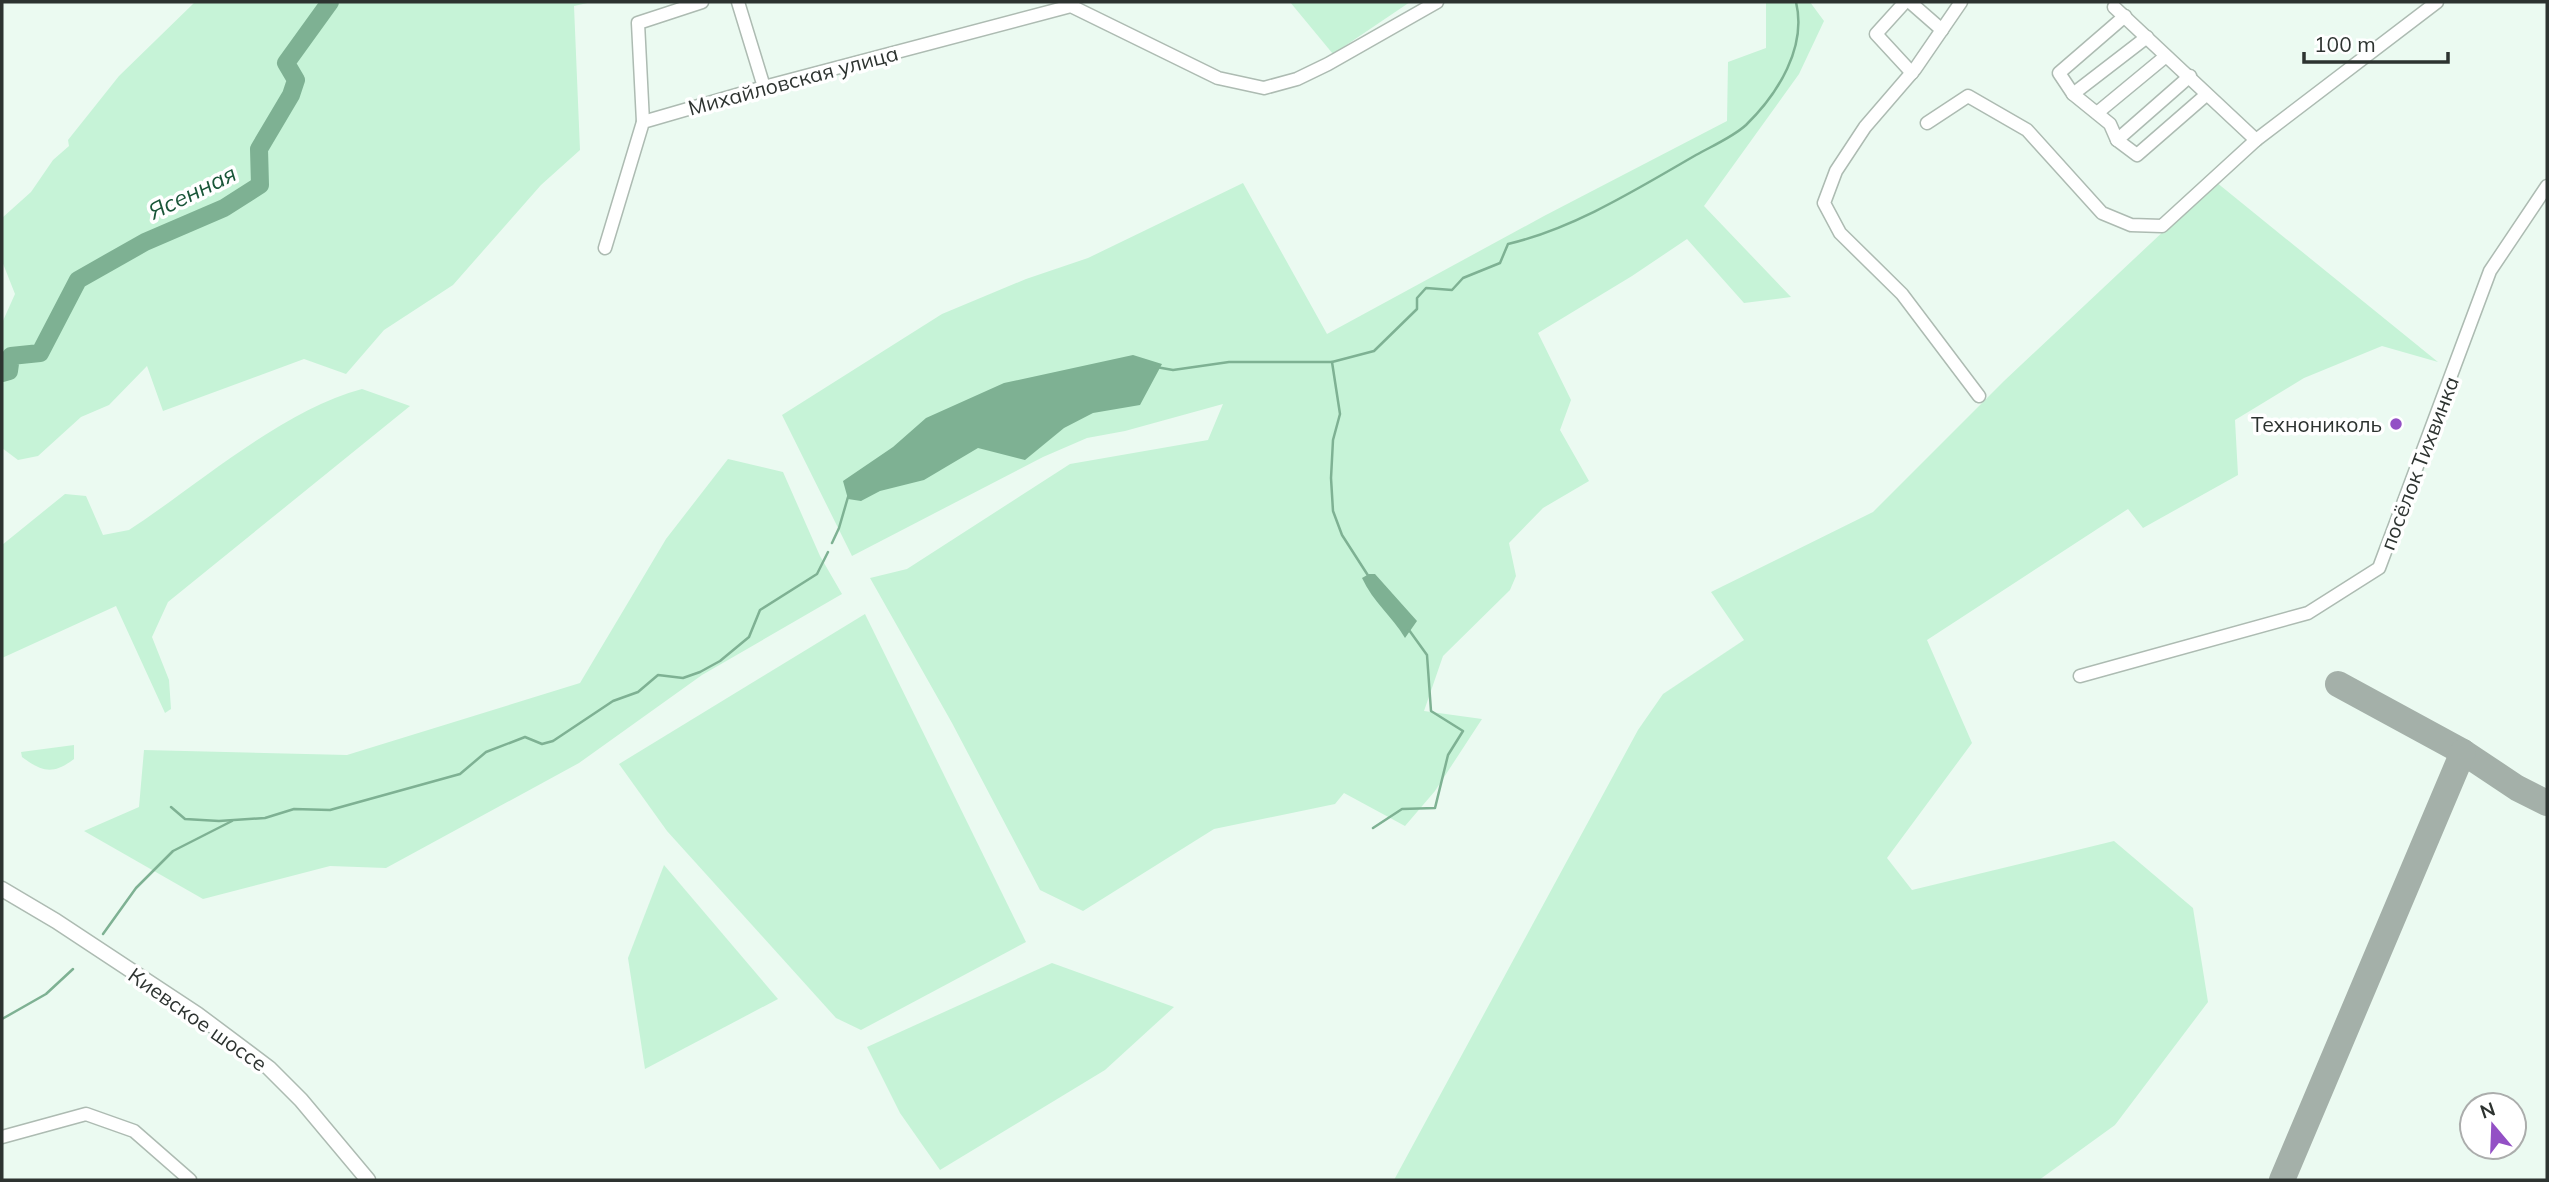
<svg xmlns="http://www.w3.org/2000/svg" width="2549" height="1182" font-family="Mulish,sans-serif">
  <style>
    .green { fill: #c6f3d7 }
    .water { fill: #7eb193 }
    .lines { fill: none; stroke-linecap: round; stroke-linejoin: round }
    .stream { stroke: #7eb193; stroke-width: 2.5 }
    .river { stroke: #7eb193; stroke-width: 18 }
    .taxiway { stroke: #a4b0a9; stroke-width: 26 }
    .minor-casing { stroke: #adbbb2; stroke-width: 15 }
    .major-casing { stroke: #adbbb2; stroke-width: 17 }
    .minor { stroke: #fff; stroke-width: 12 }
    .major { stroke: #fff; stroke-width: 14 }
    .poi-dot { fill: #9350c5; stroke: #fff; stroke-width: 2.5 }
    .labels { text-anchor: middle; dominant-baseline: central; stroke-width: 7; stroke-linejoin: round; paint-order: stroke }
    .street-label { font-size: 21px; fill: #2d3330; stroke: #fff }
    .poi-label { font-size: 21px; fill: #2d3330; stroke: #fff; text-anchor: end }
    .water-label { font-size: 23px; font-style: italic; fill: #195638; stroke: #fff }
  </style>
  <rect width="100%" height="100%" fill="#ebfaf1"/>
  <g class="green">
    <path d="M 195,2 L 592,2 L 574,6 L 580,150 L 541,185 L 453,285 L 384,330 L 346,374 L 304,359 L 163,411 L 147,366 L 109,405 L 81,417 L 38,456 L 18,460 L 2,448 L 2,323 L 15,294 L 2,261 L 2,218 L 31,192 L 53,160 L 69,146 L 68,140 L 119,76 Z"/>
    <path d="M 1290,2 L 1410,2 L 1333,54 Z"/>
    <path d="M 1766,2 L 1810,2 L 1824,21 L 1799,74 L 1704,206 L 1791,297 L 1744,303 L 1687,239 L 1632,276 L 1538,333 L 1571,400 L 1560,430 L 1589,481 L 1543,508 L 1509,543 L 1516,576 L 1510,590 L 1443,656 L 1424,711 L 1482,719 L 1435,791 L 1405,826 L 1344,793 L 1335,804 L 1214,829 L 1083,911 L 1040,890 L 952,723 L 870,578 L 907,569 L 1070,464 L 1208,440 L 1223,404 L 1125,431 L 1087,438 L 1043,457 L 852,556 L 782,415 L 942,314 L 1026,279 L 1088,258 L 1243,183 L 1327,334 L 1544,216 L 1727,121 L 1728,62 L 1766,48 Z"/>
    <path d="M 2216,182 L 2438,362 L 2382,346 L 2304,378 L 2235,420 L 2238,475 L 2143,528 L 2128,509 L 1927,640 L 1972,743 L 1887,858 L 1912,890 L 2114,841 L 2193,908 L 2208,1002 L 2115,1125 L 2039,1180 L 1394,1180 L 1638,730 L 1663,694 L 1744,640 L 1711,592 L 1873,512 L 2004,381 Z"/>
    <path d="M 362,389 L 410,406 L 168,602 L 152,637 L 169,680 L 171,709 L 165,713 L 116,606 L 2,658 L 2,545 L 65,494 L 86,496 L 103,535 L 129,530 C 198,485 282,410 362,389 Z"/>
    <path d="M 728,459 L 783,472 L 820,556 L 842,594 L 702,675 L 579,763 L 386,868 L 330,866 L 203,899 L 84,831 L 139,807 L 144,750 L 347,755 L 580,683 L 666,539 Z"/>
    <path d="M 865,614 L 1026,942 L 861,1030 L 836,1018 L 667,831 L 619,764 Z"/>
    <path d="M 74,745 L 74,759 C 53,775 42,772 22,757 L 21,752 Z"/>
    <path d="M 664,865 L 778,999 L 645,1069 L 628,958 Z"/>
    <path d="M 1052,963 L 1174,1007 L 1105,1070 L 940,1170 L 900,1113 L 867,1047 Z"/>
  </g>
  <g class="water">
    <path d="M 1133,355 L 1162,364 L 1140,405 L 1093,413 L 1064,428 L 1025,460 L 978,448 L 924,480 L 880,491 L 861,501 L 848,499 L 843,481 L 893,447 L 926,418 L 1004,383 Z"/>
    <path d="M 1369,574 L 1375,574 L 1417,621 L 1405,638 C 1392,616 1373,602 1362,578 Z"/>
  </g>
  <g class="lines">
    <g class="stream">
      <path d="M 1332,362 L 1340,414 L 1333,440 L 1331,478 L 1333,511 L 1342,535 L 1369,577"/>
      <path d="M 1156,367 L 1173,370 L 1229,362 L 1332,362 L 1374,351 L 1417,309 L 1417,298 L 1426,288 L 1452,290 L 1463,278 L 1500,263 L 1508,244 C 1575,228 1637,189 1696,155 C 1712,146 1733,137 1746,125 C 1778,94 1807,47 1796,2"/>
      <path d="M 832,543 L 839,528 L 848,497"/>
      <path d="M 171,807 L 185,819 L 219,821 L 265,818 L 294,809 L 330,810 L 460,774 L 486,752 L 525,737 L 542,744 L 553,741 L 613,701 L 638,692 L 658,675 L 683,678 L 700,672 L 720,661 L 749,637 L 760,610 L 817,574 L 828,552"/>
      <path d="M 1373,828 L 1402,809 L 1435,808 L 1448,755 L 1463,731 L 1431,711 L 1427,655 L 1409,630"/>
      <path d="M 103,934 L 136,888 L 173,851 L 232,821"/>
      <path d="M 2,1019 L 46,994 L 73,969"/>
    </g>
    <path class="river" d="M 2,373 L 9,371 L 11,356 L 40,353 L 78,280 L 145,242 L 224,208 L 260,185 L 259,149 L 291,95 L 296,80 L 286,63 L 330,2"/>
    <g class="taxiway">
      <path d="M 2338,684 L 2463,752 L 2517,788 L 2547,803"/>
      <path d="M 2282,1180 L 2463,752"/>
    </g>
    <defs>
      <g id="minor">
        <path d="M 738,2 L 764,87"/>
        <path d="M 1905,2 L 1876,34 L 1912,73"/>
        <path d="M 1910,2 L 1942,30"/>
        <path d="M 1961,2 L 1915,69 L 1865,127 L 1836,171 L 1824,203 L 1840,233 L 1902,294 L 1979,396"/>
        <path d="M 2114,7 L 2256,140"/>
        <path d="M 2125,16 L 2059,73 L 2073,94 L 2110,124 L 2117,140 L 2137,155 L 2206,95"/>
        <path d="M 2073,94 L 2147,37"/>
        <path d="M 2097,113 L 2166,56"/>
        <path d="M 643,122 L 638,23 L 702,2"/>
        <path d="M 1927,123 L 1968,96 L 2027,130 L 2102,213 L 2131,225 L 2162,226 L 2256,140 L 2437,2"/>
        <path d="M 2117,140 L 2190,76"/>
        <path d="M 605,248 L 643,122 L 764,87 L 1071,6 L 1218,78 L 1264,88 L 1297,79 L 1328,64 L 1437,2"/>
        <path d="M 2080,676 L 2308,613 L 2379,568 L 2490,271 L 2547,186"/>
        <path d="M 2,1137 L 86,1114 L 134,1131 L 190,1180"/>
      </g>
      <path id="major" d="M 2,889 L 56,921 L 197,1014 L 269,1068 L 301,1100 L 368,1180"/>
    </defs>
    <use href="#minor" class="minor-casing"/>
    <use href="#major" class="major-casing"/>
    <use href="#minor" class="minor"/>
    <use href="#major" class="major"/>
  </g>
  <circle class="poi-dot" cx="2396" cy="424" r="7"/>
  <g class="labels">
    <g class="street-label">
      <text transform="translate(793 80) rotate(-15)">Михайловская улица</text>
      <text transform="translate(2419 463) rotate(-69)">посёлок Тихвинка</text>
      <text transform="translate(198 1019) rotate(35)">Киевское шоссе</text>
    </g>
    <g class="poi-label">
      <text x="2382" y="424">Технониколь</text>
    </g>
    <g class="water-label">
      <text transform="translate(192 192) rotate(-26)">Ясенная</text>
    </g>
  </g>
  <rect width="2549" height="1182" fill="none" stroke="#2d3330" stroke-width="7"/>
  <g transform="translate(2493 1126) rotate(341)"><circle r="33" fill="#ffffff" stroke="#abadac" stroke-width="2"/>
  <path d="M0-5L12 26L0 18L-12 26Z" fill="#9350c5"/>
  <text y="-10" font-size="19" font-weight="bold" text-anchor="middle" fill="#2d3330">N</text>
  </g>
  <path d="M2304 52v10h144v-10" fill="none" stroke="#2d3330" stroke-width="3.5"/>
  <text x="2314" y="52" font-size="21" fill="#2d3330" stroke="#ffffff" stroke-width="5" paint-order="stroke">100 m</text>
</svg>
